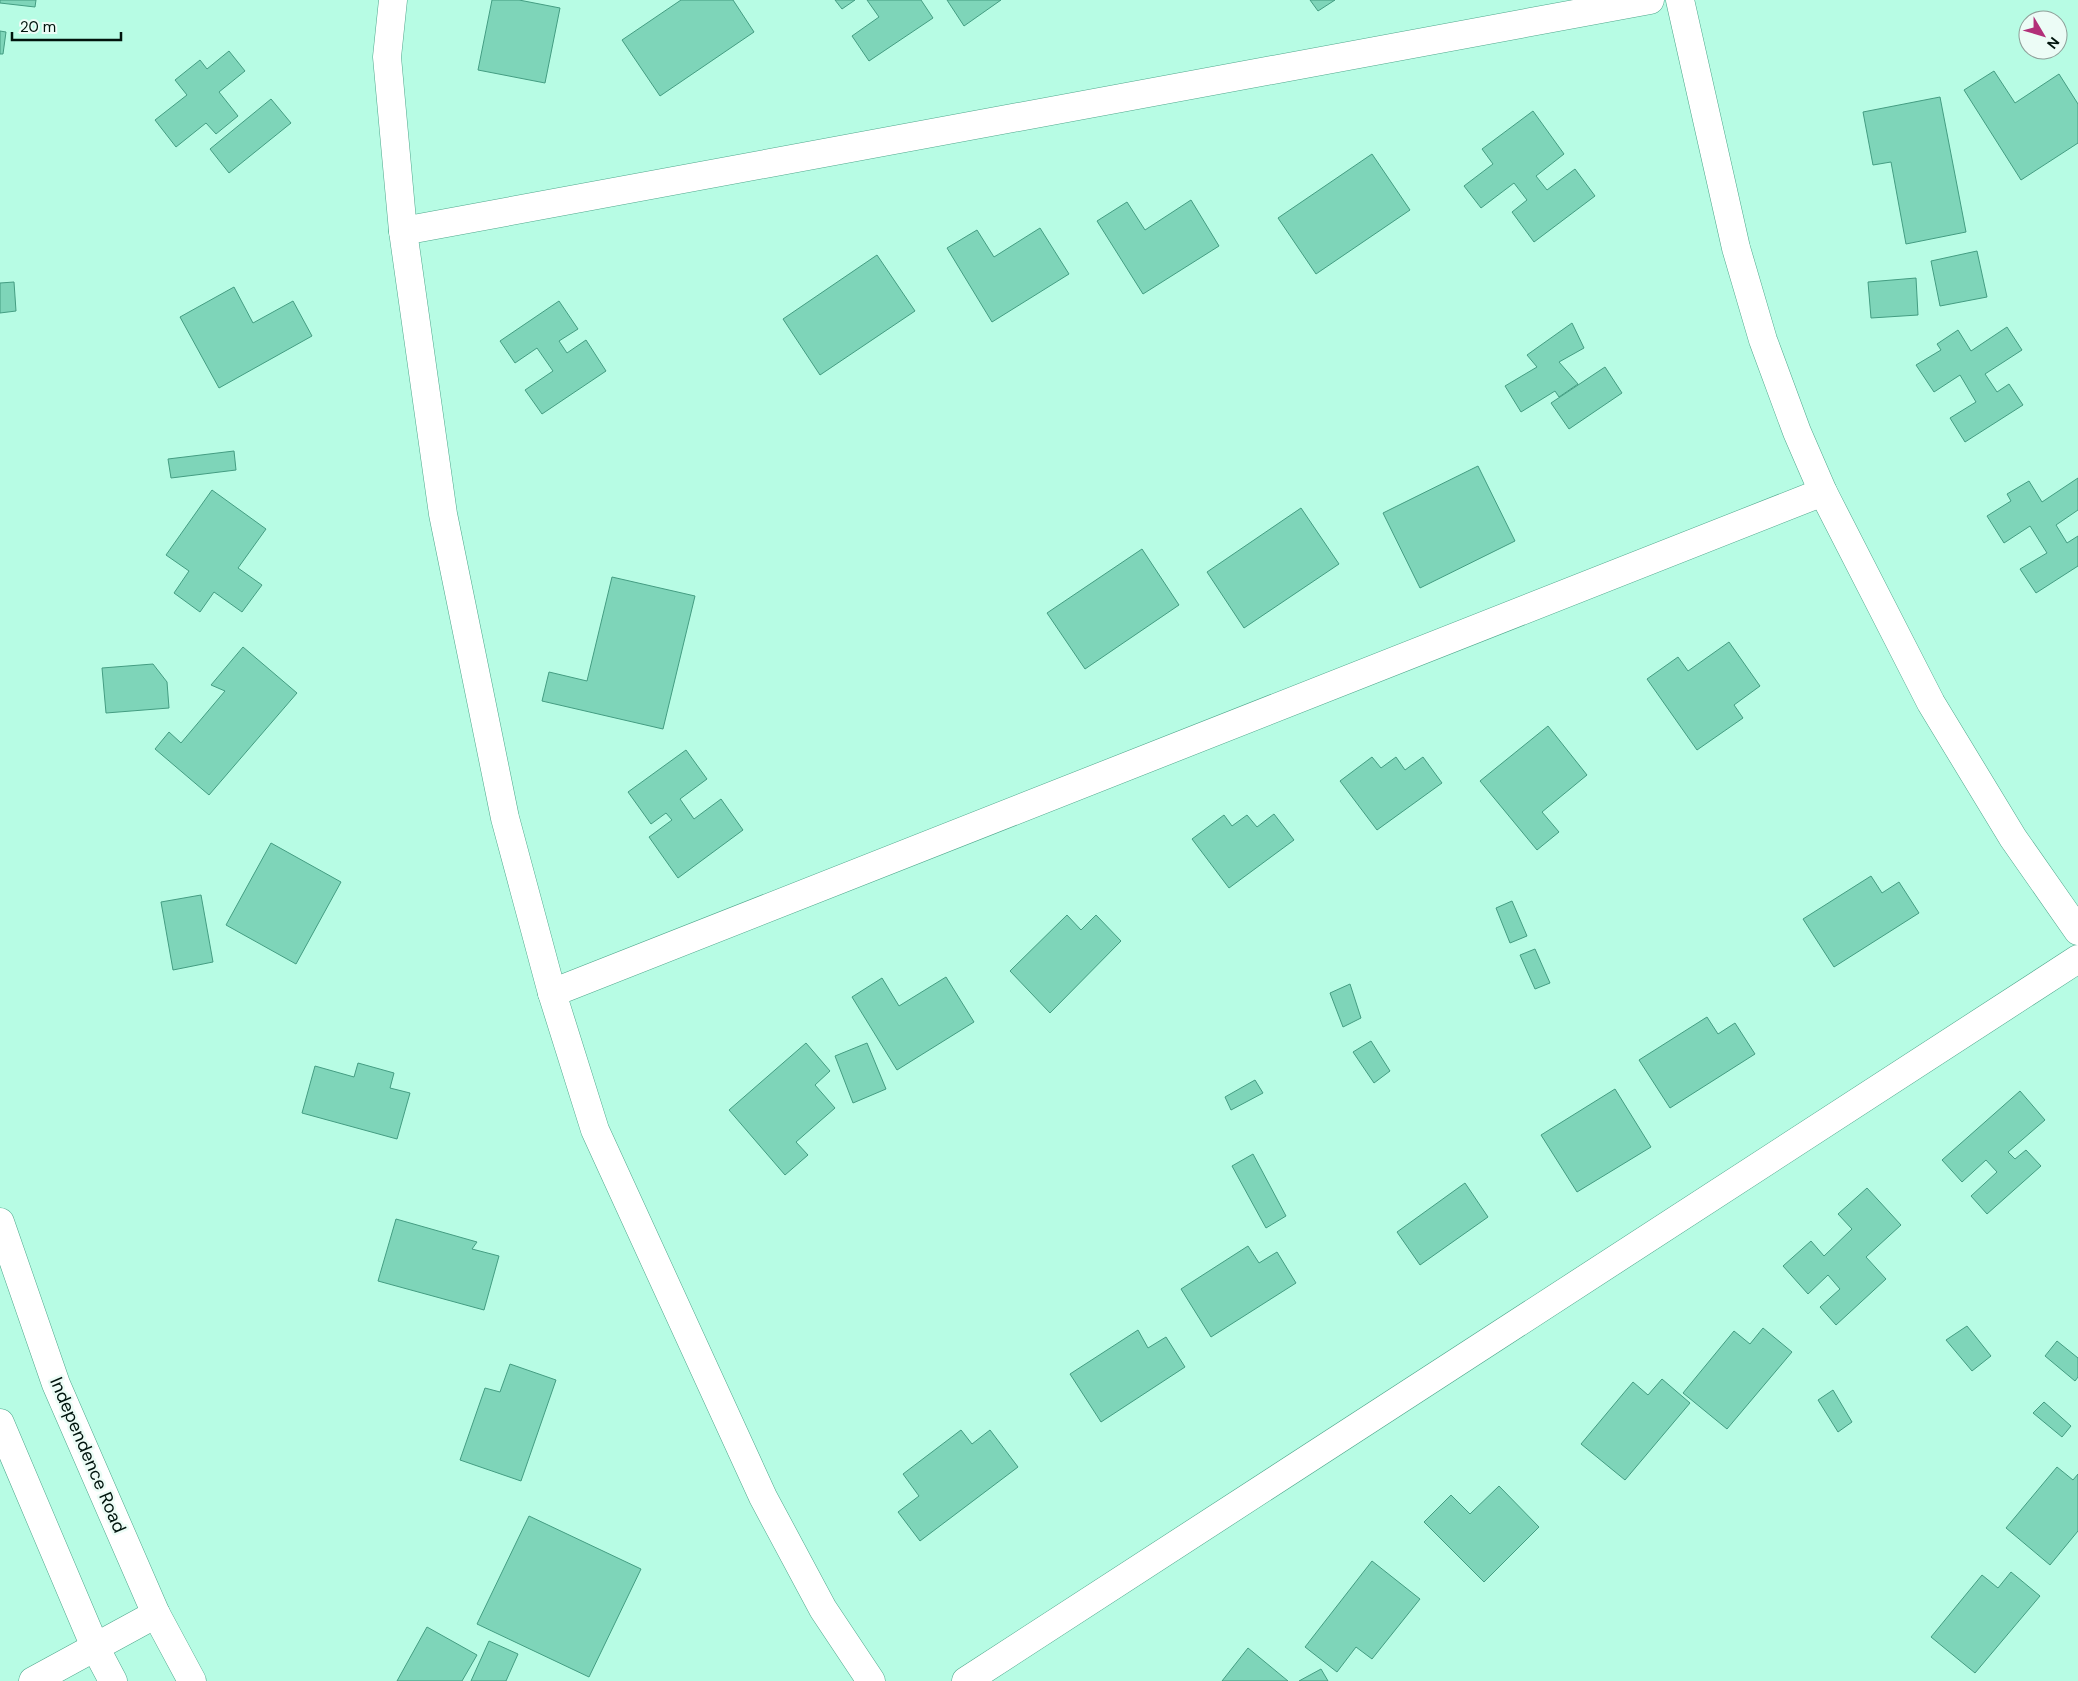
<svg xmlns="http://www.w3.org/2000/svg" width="2078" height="1681" font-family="'DM Sans',sans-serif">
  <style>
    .building { fill: #7ed5b9; stroke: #449d82 }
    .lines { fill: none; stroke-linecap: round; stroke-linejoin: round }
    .street-casing { stroke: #4fa78c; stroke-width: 29 }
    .primary-casing { stroke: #4fa78c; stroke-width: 29 }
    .street { stroke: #fff; stroke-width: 28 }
    .primary { stroke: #fff; stroke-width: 28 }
    .labels { text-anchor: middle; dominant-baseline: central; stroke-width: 5; stroke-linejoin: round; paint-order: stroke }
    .street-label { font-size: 18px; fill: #00140d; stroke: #ecfcf6 }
  </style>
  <rect width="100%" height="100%" fill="#b7fce4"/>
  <g class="building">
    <path d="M 0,0 L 36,0 L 35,7 L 0,3 Z"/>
    <path d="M 492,0 L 519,0 L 560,8 L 545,83 L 478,70 Z"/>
    <path d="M 681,0 L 733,0 L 754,32 L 660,96 L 622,40 Z"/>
    <path d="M 835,0 L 855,0 L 842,9 Z"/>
    <path d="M 867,0 L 921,0 L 933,18 L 869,61 L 852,36 L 879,17 Z"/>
    <path d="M 947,0 L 1001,0 L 964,26 Z"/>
    <path d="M 1310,0 L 1335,0 L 1318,11 Z"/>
    <path d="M 0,31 L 6,32 L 3,54 L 0,54 Z"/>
    <path d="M 229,51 L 245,71 L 219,92 L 238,116 L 216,134 L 206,123 L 176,147 L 155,120 L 187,95 L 175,80 L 200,60 L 207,69 Z"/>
    <path d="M 1994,71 L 2015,103 L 2059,74 L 2078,104 L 2078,143 L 2021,180 L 1964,90 Z"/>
    <path d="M 1940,97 L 1966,232 L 1906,244 L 1891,162 L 1873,165 L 1863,112 Z"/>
    <path d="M 271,99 L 291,123 L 229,173 L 210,149 Z"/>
    <path d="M 1533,111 L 1564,154 L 1536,176 L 1547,190 L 1575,169 L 1595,196 L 1534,242 L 1512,212 L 1527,200 L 1514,183 L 1481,208 L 1464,186 L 1493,164 L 1482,149 Z"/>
    <path d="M 1372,154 L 1410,210 L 1316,274 L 1278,218 Z"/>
    <path d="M 1191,200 L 1219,246 L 1143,294 L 1097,221 L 1127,202 L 1145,230 Z"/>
    <path d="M 1040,228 L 1069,274 L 992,322 L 947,248 L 977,230 L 994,257 Z"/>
    <path d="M 1977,251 L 1987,297 L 1940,306 L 1931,261 Z"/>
    <path d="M 877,255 L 915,311 L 820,375 L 783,319 Z"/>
    <path d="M 1916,278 L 1918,315 L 1871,318 L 1868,282 Z"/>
    <path d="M 14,282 L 16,311 L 0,313 L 0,283 Z"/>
    <path d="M 234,287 L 253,323 L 293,301 L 312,336 L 219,388 L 180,317 Z"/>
    <path d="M 559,301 L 578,329 L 559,341 L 567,353 L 586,340 L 606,371 L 542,414 L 525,390 L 553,371 L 537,348 L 515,363 L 500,341 Z"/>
    <path d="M 1572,323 L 1584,348 L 1559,362 L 1578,384 L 1559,397 L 1555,391 L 1521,412 L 1505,386 L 1537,367 L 1527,355 Z"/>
    <path d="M 2007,327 L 2022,350 L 1985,374 L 1997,392 L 2009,384 L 2023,405 L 1965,442 L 1950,418 L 1976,402 L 1960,375 L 1934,392 L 1916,365 L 1941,350 L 1937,344 L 1958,330 L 1971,351 Z"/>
    <path d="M 1605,367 L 1622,393 L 1569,429 L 1551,403 Z"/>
    <path d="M 234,451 L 236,470 L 171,478 L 168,459 Z"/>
    <path d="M 1478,466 L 1515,541 L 1420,588 L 1383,513 Z"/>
    <path d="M 2078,478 L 2078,510 L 2056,525 L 2067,543 L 2078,536 L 2078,566 L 2036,593 L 2020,569 L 2047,553 L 2030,526 L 2004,543 L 1987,516 L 2011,501 L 2007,494 L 2029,481 L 2042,502 Z"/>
    <path d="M 212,490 L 266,529 L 238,568 L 262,585 L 242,612 L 214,592 L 200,612 L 174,593 L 189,571 L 166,555 Z"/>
    <path d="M 1301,508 L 1339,564 L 1244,628 L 1207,572 Z"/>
    <path d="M 1142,549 L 1179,605 L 1085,669 L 1047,613 Z"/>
    <path d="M 612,577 L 695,596 L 663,729 L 542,701 L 549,672 L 587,681 Z"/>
    <path d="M 1729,642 L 1760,686 L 1734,705 L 1743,718 L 1697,750 L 1647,679 L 1678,657 L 1688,671 Z"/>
    <path d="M 243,647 L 297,693 L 209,795 L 155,749 L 169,732 L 181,743 L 225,691 L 211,685 Z"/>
    <path d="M 153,664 L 167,682 L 169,708 L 106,713 L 102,668 Z"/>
    <path d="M 1548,726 L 1587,775 L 1542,812 L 1559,832 L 1537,850 L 1480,781 Z"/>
    <path d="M 686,750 L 707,779 L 680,799 L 694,819 L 721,799 L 743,830 L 678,878 L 649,837 L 672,820 L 666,813 L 651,824 L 628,792 Z"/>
    <path d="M 1372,757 L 1381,768 L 1396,757 L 1405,770 L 1423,757 L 1442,783 L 1377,830 L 1340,781 Z"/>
    <path d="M 1274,814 L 1294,840 L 1229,888 L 1192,839 L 1224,815 L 1232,826 L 1247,815 L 1257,827 Z"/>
    <path d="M 271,843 L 341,882 L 296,964 L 226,925 Z"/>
    <path d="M 1871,876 L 1882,893 L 1899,882 L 1919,913 L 1834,967 L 1803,919 Z"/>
    <path d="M 201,895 L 213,962 L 173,970 L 161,902 Z"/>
    <path d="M 1512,901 L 1527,936 L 1510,943 L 1496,908 Z"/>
    <path d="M 1067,915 L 1081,930 L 1096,915 L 1121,941 L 1050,1013 L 1010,971 Z"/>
    <path d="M 1535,949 L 1550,983 L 1535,989 L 1520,955 Z"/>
    <path d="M 946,977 L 974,1022 L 897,1070 L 852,997 L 882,978 L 899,1006 Z"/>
    <path d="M 1350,984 L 1361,1018 L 1343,1027 L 1330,993 Z"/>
    <path d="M 1707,1017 L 1718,1034 L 1735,1023 L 1755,1054 L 1670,1108 L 1639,1060 Z"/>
    <path d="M 1371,1041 L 1390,1071 L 1374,1083 L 1353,1052 Z"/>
    <path d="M 806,1043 L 830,1071 L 815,1085 L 835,1108 L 796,1142 L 808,1155 L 785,1175 L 729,1110 Z"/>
    <path d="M 867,1043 L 886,1089 L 853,1103 L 835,1056 Z"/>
    <path d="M 358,1063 L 394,1073 L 390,1088 L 410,1093 L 397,1139 L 302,1113 L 315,1066 L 354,1077 Z"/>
    <path d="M 1255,1080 L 1263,1093 L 1231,1110 L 1225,1097 Z"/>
    <path d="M 1615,1089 L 1651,1147 L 1577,1192 L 1541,1135 Z"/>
    <path d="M 2020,1091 L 2045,1120 L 2008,1152 L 2015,1159 L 2026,1150 L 2041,1166 L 1987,1214 L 1971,1196 L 1997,1172 L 1986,1160 L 1962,1182 L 1942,1160 Z"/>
    <path d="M 1253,1154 L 1286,1216 L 1266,1228 L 1232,1166 Z"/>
    <path d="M 1465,1183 L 1488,1217 L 1420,1265 L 1397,1232 Z"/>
    <path d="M 1867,1188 L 1901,1225 L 1866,1257 L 1886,1279 L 1836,1325 L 1820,1307 L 1840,1289 L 1828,1275 L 1808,1294 L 1783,1266 L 1811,1241 L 1824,1256 L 1852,1229 L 1838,1214 Z"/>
    <path d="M 396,1219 L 477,1242 L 472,1249 L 499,1256 L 484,1310 L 378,1281 Z"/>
    <path d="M 1248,1246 L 1259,1263 L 1277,1252 L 1296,1283 L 1211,1337 L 1181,1289 Z"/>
    <path d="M 1967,1326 L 1991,1356 L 1972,1371 L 1946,1340 Z"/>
    <path d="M 1763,1328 L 1792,1352 L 1727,1429 L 1683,1393 L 1734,1331 L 1750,1344 Z"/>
    <path d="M 1138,1330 L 1148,1348 L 1166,1337 L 1185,1367 L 1101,1422 L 1070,1374 Z"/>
    <path d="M 2057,1341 L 2078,1358 L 2078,1377 L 2075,1381 L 2045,1356 Z"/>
    <path d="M 510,1364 L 556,1380 L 521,1481 L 460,1460 L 485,1388 L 500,1392 Z"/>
    <path d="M 1662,1379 L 1690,1403 L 1625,1480 L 1581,1444 L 1633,1382 L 1648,1395 Z"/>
    <path d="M 1833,1390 L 1852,1422 L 1838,1432 L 1818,1400 Z"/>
    <path d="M 2044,1402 L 2071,1426 L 2062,1437 L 2033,1413 Z"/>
    <path d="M 961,1430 L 972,1444 L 990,1430 L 1018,1467 L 920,1541 L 898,1512 L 919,1496 L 903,1474 Z"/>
    <path d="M 2057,1467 L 2073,1480 L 2078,1474 L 2078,1531 L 2050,1565 L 2006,1528 Z"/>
    <path d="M 1499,1486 L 1539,1527 L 1484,1582 L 1424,1522 L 1451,1495 L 1470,1514 Z"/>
    <path d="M 529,1516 L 641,1569 L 589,1677 L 477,1624 Z"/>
    <path d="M 1372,1561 L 1420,1599 L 1372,1659 L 1356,1647 L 1337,1672 L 1305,1647 Z"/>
    <path d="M 2011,1572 L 2040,1596 L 1975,1673 L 1931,1637 L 1982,1575 L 1998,1588 Z"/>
    <path d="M 427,1627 L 477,1655 L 462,1681 L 397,1681 Z"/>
    <path d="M 489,1641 L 518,1654 L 506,1681 L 471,1681 Z"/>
    <path d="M 1248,1648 L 1288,1681 L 1222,1681 Z"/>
    <path d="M 1321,1669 L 1328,1681 L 1299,1681 Z"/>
  </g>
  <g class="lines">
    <defs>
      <g id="street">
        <path d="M 393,0 L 387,57 L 403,231 L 443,514 L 505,818 L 552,993 L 595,1130 L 763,1497 L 823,1609 L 871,1681"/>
        <path d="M 1680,0 L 1736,248 L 1763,340 L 1797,432 L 1823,492 L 1931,703 L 2013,838 L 2078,931"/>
        <path d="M 403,231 L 1650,0"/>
        <path d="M 552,993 L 1823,492"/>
        <path d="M 33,1681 L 156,1614"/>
        <path d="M 966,1681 L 2078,959"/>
      </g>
      <g id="primary">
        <path d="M 0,1222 L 56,1384 L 156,1614 L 192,1681"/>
        <path d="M 0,1423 L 95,1647 L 113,1681"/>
      </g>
    </defs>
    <use href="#street" class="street-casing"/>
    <use href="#primary" class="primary-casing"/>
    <use href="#street" class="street"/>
    <use href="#primary" class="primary"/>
  </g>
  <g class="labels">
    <g class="street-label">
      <text transform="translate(88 1455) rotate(67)">Independence Road</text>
    </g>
  </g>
  <g transform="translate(2043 35) rotate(128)"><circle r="24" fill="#ecfcf6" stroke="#8e9f99"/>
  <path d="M0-4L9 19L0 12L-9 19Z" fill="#b23079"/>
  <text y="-8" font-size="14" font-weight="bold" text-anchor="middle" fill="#00140d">N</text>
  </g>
  <path d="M12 32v8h109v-8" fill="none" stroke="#00140d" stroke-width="2.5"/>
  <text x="20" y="32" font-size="15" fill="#00140d" stroke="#ecfcf6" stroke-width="4" paint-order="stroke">20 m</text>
</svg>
